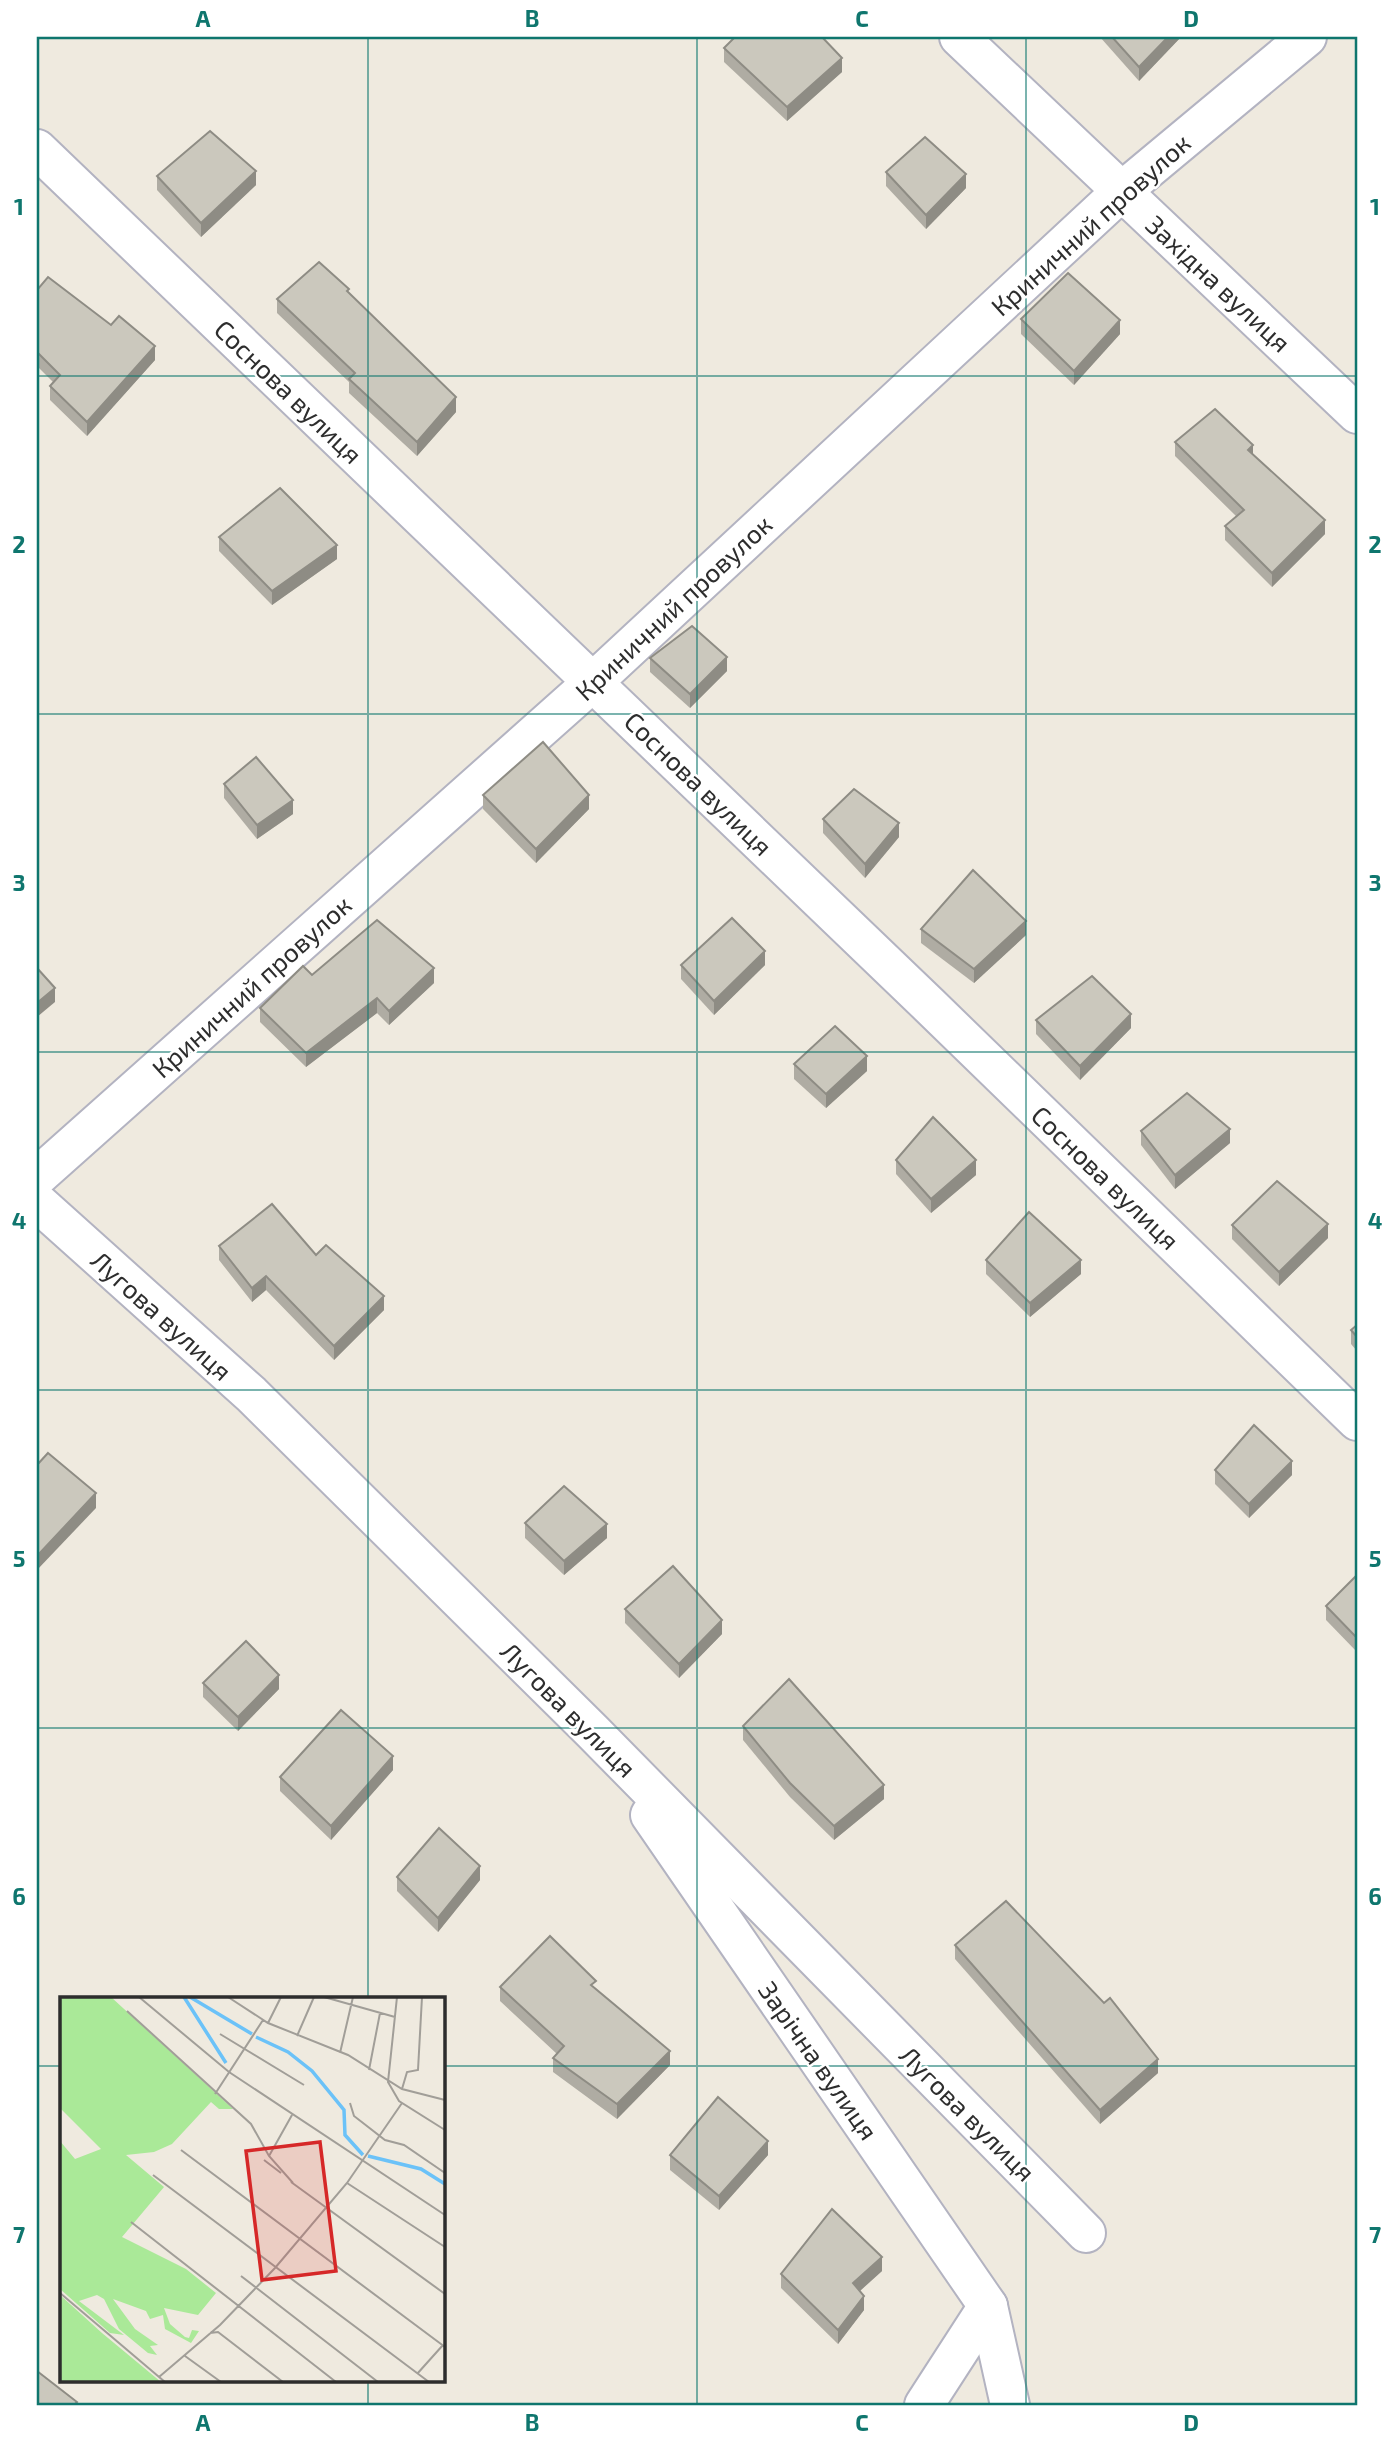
<svg xmlns="http://www.w3.org/2000/svg" width="1394" height="2442" font-family="'Exo 2',sans-serif">
  <style>
    .lines { fill: none; stroke-linecap: round; stroke-linejoin: round }
    .minor-casing { stroke: #b3b3c1; stroke-width: 42 }
    .minor { stroke: #fff; stroke-width: 38 }
    .wall { fill: #afaca3 }
    .shaded-wall { fill: #8e8c84 }
    .building { fill: #cbc8bd; stroke: #8e8c84; stroke-width: 2 }
    .grid { fill: none; stroke: #0f766e; stroke-width: 2; stroke-opacity: 0.55 }
    .labels { text-anchor: middle; dominant-baseline: central; stroke-width: 5; stroke-linejoin: round; paint-order: stroke }
    .street-label { font-size: 26px; fill: #2d2d2d; stroke: #fff }
    .inset-river { fill: none; stroke: #6bc2f8; stroke-width: 3.5 }
    .inset-road { fill: none; stroke: #a19e98; stroke-width: 2 }
    .view { fill: #d62828; fill-opacity: 0.15; stroke: #d62828; stroke-width: 3.5 }
    .inset-edge { fill: none; stroke: #2d2d2d; stroke-width: 3.5 }
    .neatline { fill: none; stroke: #0f766e; stroke-width: 2.5 }
    .grid-label { font-size: 23px; text-anchor: middle; font-weight: bold; fill: #0f766e }
  </style>
  <rect width="100%" height="100%" fill="#efeadf"/>
  <g class="lines">
    <defs>
      <g id="minor">
        <path d="M 959,37 L 1357,414"/>
        <path d="M 37,149 L 929,1005 L 1357,1421"/>
        <path d="M 37,1177 L 593,682 L 1122,191 L 1307,37"/>
        <path d="M 37,1202 L 251,1394 L 592,1731 L 1086,2233"/>
        <path d="M 650,1815 L 988,2306 L 1010,2405"/>
        <path d="M 924,2405 L 988,2306"/>
      </g>
    </defs>
    <use href="#minor" class="minor-casing"/>
    <use href="#minor" class="minor"/>
  </g>
  <g class="wall">
    <path d="M 1100,37 L 1181,37 L 1139,81 Z"/>
    <path d="M 724,48 L 842,72 L 787,121 L 724,62 Z"/>
    <path d="M 886,172 L 966,188 L 926,229 L 886,186 Z"/>
    <path d="M 157,176 L 256,185 L 201,237 L 157,190 Z"/>
    <path d="M 1357,278 L 1357,297 L 1355,294 L 1355,280 Z"/>
    <path d="M 37,290 L 155,360 L 87,436 L 50,400 L 50,386 L 53,382 L 37,366 Z"/>
    <path d="M 349,294 L 456,412 L 417,456 L 349,393 L 349,382 L 277,313 L 277,299 Z"/>
    <path d="M 1021,319 L 1120,334 L 1074,385 L 1021,334 Z"/>
    <path d="M 1175,442 L 1253,455 L 1325,534 L 1272,587 L 1225,540 L 1225,526 L 1236,516 L 1175,456 Z"/>
    <path d="M 219,537 L 337,559 L 272,605 L 219,551 Z"/>
    <path d="M 650,658 L 727,671 L 690,708 L 650,672 Z"/>
    <path d="M 224,784 L 293,814 L 257,839 L 224,798 Z"/>
    <path d="M 483,795 L 589,809 L 536,863 L 483,809 Z"/>
    <path d="M 823,819 L 899,837 L 865,878 L 823,833 Z"/>
    <path d="M 921,929 L 1026,935 L 974,983 L 921,943 Z"/>
    <path d="M 681,965 L 765,965 L 714,1015 L 681,979 Z"/>
    <path d="M 312,975 L 434,983 L 389,1025 L 377,1013 L 306,1067 L 260,1022 L 260,1008 Z"/>
    <path d="M 1036,1020 L 1131,1028 L 1080,1080 L 1036,1034 Z"/>
    <path d="M 794,1064 L 867,1071 L 826,1108 L 794,1079 Z"/>
    <path d="M 1141,1131 L 1230,1143 L 1175,1189 L 1141,1145 Z"/>
    <path d="M 896,1160 L 976,1175 L 931,1213 L 896,1174 Z"/>
    <path d="M 1232,1225 L 1328,1238 L 1279,1286 L 1232,1239 Z"/>
    <path d="M 219,1246 L 316,1255 L 384,1310 L 334,1360 L 266,1290 L 252,1302 L 219,1260 Z"/>
    <path d="M 986,1260 L 1081,1274 L 1030,1317 L 986,1274 Z"/>
    <path d="M 1357,1325 L 1357,1351 L 1351,1344 L 1351,1330 Z"/>
    <path d="M 1215,1470 L 1292,1475 L 1249,1518 L 1215,1484 Z"/>
    <path d="M 525,1523 L 607,1538 L 564,1575 L 525,1538 Z"/>
    <path d="M 1357,1575 L 1357,1652 L 1326,1620 L 1326,1606 Z"/>
    <path d="M 625,1609 L 722,1634 L 679,1678 L 625,1623 Z"/>
    <path d="M 203,1683 L 279,1689 L 238,1731 L 203,1697 Z"/>
    <path d="M 743,1726 L 884,1799 L 834,1840 L 790,1797 L 743,1740 Z"/>
    <path d="M 393,1770 L 331,1840 L 280,1791 L 280,1777 Z"/>
    <path d="M 397,1877 L 480,1880 L 438,1932 L 397,1891 Z"/>
    <path d="M 955,1945 L 1158,2073 L 1100,2124 L 955,1959 Z"/>
    <path d="M 500,1987 L 596,1989 L 670,2065 L 617,2119 L 553,2072 L 553,2058 L 557,2054 L 500,2001 Z"/>
    <path d="M 670,2155 L 768,2155 L 719,2210 L 670,2170 Z"/>
    <path d="M 882,2271 L 860,2291 L 864,2310 L 838,2344 L 781,2288 L 781,2274 Z"/>
  </g>
  <g class="shaded-wall">
    <path d="M 1168,37 L 1181,37 L 1139,81 L 1139,67 Z"/>
    <path d="M 842,58 L 842,72 L 787,121 L 787,107 Z"/>
    <path d="M 256,171 L 256,185 L 201,237 L 201,223 Z"/>
    <path d="M 966,174 L 966,188 L 926,229 L 926,215 Z"/>
    <path d="M 1120,320 L 1120,334 L 1074,385 L 1074,371 Z"/>
    <path d="M 155,346 L 155,360 L 87,436 L 87,422 Z"/>
    <path d="M 456,397 L 456,412 L 417,456 L 417,442 Z"/>
    <path d="M 1253,445 L 1253,459 L 1248,450 Z"/>
    <path d="M 1325,520 L 1325,534 L 1272,587 L 1272,573 Z"/>
    <path d="M 337,545 L 337,559 L 272,605 L 272,591 Z"/>
    <path d="M 727,657 L 727,671 L 690,708 L 690,694 Z"/>
    <path d="M 589,795 L 589,809 L 536,863 L 536,849 Z"/>
    <path d="M 293,800 L 293,814 L 257,839 L 257,825 Z"/>
    <path d="M 899,823 L 899,837 L 865,878 L 865,864 Z"/>
    <path d="M 1026,921 L 1026,935 L 974,983 L 974,969 Z"/>
    <path d="M 765,951 L 765,965 L 714,1015 L 714,1001 Z"/>
    <path d="M 434,968 L 434,983 L 389,1025 L 389,1011 Z"/>
    <path d="M 55,988 L 55,1002 L 37,1017 L 37,1003 Z"/>
    <path d="M 377,998 L 377,1013 L 306,1067 L 306,1053 Z"/>
    <path d="M 1131,1014 L 1131,1028 L 1080,1080 L 1080,1066 Z"/>
    <path d="M 867,1056 L 867,1071 L 826,1108 L 826,1094 Z"/>
    <path d="M 1230,1129 L 1230,1143 L 1175,1189 L 1175,1175 Z"/>
    <path d="M 976,1160 L 976,1175 L 931,1213 L 931,1199 Z"/>
    <path d="M 1328,1224 L 1328,1238 L 1279,1286 L 1279,1272 Z"/>
    <path d="M 1081,1260 L 1081,1274 L 1030,1317 L 1030,1303 Z"/>
    <path d="M 266,1276 L 266,1290 L 252,1302 L 252,1288 Z"/>
    <path d="M 384,1296 L 384,1310 L 334,1360 L 334,1346 Z"/>
    <path d="M 1292,1461 L 1292,1475 L 1249,1518 L 1249,1504 Z"/>
    <path d="M 96,1493 L 96,1508 L 37,1570 L 37,1556 Z"/>
    <path d="M 607,1524 L 607,1538 L 564,1575 L 564,1561 Z"/>
    <path d="M 722,1620 L 722,1634 L 679,1678 L 679,1664 Z"/>
    <path d="M 279,1675 L 279,1689 L 238,1731 L 238,1717 Z"/>
    <path d="M 393,1756 L 393,1770 L 331,1840 L 331,1826 Z"/>
    <path d="M 884,1785 L 884,1799 L 834,1840 L 834,1826 Z"/>
    <path d="M 480,1866 L 480,1880 L 438,1932 L 438,1918 Z"/>
    <path d="M 670,2051 L 670,2065 L 617,2119 L 617,2104 Z"/>
    <path d="M 1158,2059 L 1158,2073 L 1100,2124 L 1100,2110 Z"/>
    <path d="M 768,2141 L 768,2155 L 719,2210 L 719,2196 Z"/>
    <path d="M 882,2257 L 882,2271 L 853,2297 L 853,2283 Z"/>
    <path d="M 864,2296 L 864,2310 L 838,2344 L 838,2330 Z"/>
  </g>
  <g class="building">
    <path d="M 735,37 L 822,37 L 842,58 L 787,107 L 724,48 Z"/>
    <path d="M 1112,37 L 1168,37 L 1139,67 Z"/>
    <path d="M 210,131 L 256,171 L 201,223 L 157,176 Z"/>
    <path d="M 925,137 L 966,174 L 926,215 L 886,172 Z"/>
    <path d="M 319,262 L 349,289 L 347,291 L 456,397 L 417,442 L 349,379 L 355,373 L 277,299 Z"/>
    <path d="M 1068,273 L 1120,320 L 1074,371 L 1021,319 Z"/>
    <path d="M 48,277 L 111,325 L 119,316 L 155,346 L 87,422 L 50,386 L 60,375 L 37,352 L 37,290 Z"/>
    <path d="M 1215,409 L 1253,445 L 1248,450 L 1325,520 L 1272,573 L 1225,526 L 1244,510 L 1175,442 Z"/>
    <path d="M 280,488 L 337,545 L 272,591 L 219,537 Z"/>
    <path d="M 692,626 L 727,657 L 690,694 L 650,658 Z"/>
    <path d="M 543,742 L 589,795 L 536,849 L 483,795 Z"/>
    <path d="M 256,757 L 293,800 L 257,825 L 224,784 Z"/>
    <path d="M 854,789 L 899,823 L 865,864 L 823,819 Z"/>
    <path d="M 973,870 L 1026,921 L 974,969 L 921,929 Z"/>
    <path d="M 732,918 L 765,951 L 714,1001 L 681,965 Z"/>
    <path d="M 377,920 L 434,968 L 389,1011 L 377,998 L 306,1053 L 260,1008 L 303,966 L 312,975 Z"/>
    <path d="M 37,968 L 55,988 L 37,1003 Z"/>
    <path d="M 1092,976 L 1131,1014 L 1080,1066 L 1036,1020 Z"/>
    <path d="M 835,1026 L 867,1056 L 826,1094 L 794,1064 Z"/>
    <path d="M 1187,1093 L 1230,1129 L 1175,1175 L 1141,1131 Z"/>
    <path d="M 933,1117 L 976,1160 L 931,1199 L 896,1160 Z"/>
    <path d="M 1277,1181 L 1328,1224 L 1279,1272 L 1232,1225 Z"/>
    <path d="M 272,1204 L 316,1255 L 326,1245 L 384,1296 L 334,1346 L 266,1276 L 252,1288 L 219,1246 Z"/>
    <path d="M 1029,1212 L 1081,1260 L 1030,1303 L 986,1260 Z"/>
    <path d="M 1357,1325 L 1357,1337 L 1351,1330 Z"/>
    <path d="M 1254,1425 L 1292,1461 L 1249,1504 L 1215,1470 Z"/>
    <path d="M 48,1453 L 96,1493 L 37,1556 L 37,1465 Z"/>
    <path d="M 564,1486 L 607,1524 L 564,1561 L 525,1523 Z"/>
    <path d="M 673,1566 L 722,1620 L 679,1664 L 625,1609 Z"/>
    <path d="M 1357,1575 L 1357,1638 L 1326,1606 Z"/>
    <path d="M 246,1641 L 279,1675 L 238,1717 L 203,1683 Z"/>
    <path d="M 789,1679 L 884,1785 L 834,1826 L 790,1783 L 743,1726 Z"/>
    <path d="M 341,1710 L 393,1756 L 331,1826 L 280,1777 Z"/>
    <path d="M 439,1828 L 480,1866 L 438,1918 L 397,1877 Z"/>
    <path d="M 1006,1901 L 1104,2003 L 1110,1998 L 1158,2059 L 1100,2110 L 955,1945 Z"/>
    <path d="M 550,1936 L 596,1981 L 591,1985 L 670,2051 L 617,2104 L 553,2058 L 564,2046 L 500,1987 Z"/>
    <path d="M 718,2097 L 768,2141 L 719,2196 L 670,2155 Z"/>
    <path d="M 832,2209 L 882,2257 L 853,2283 L 864,2296 L 838,2330 L 781,2274 Z"/>
    <path d="M 37,2371 L 77,2402 L 74,2405 L 37,2405 Z"/>
  </g>
  <path class="grid" d="M 368,37 L 368,1999M 697,37 L 697,2405M 1026,37 L 1026,2405M 37,376 L 1357,376M 37,714 L 1357,714M 37,1052 L 1357,1052M 37,1390 L 1357,1390M 37,1728 L 1357,1728M 37,2066 L 61,2066M 443,2066 L 1357,2066M 368,2381 L 368,2405"/>
  <g class="labels">
    <g class="street-label">
      <text transform="translate(1090 224) rotate(-42)">Криничний провулок</text>
      <text transform="translate(1219 283) rotate(43)">Західна вулиця</text>
      <text transform="translate(289 391) rotate(44)">Соснова вулиця</text>
      <text transform="translate(673 607) rotate(-43)">Криничний провулок</text>
      <text transform="translate(699 783) rotate(44)">Соснова вулиця</text>
      <text transform="translate(251 986) rotate(-42)">Криничний провулок</text>
      <text transform="translate(1106 1177) rotate(44)">Соснова вулиця</text>
      <text transform="translate(162 1315) rotate(42)">Лугова вулиця</text>
      <text transform="translate(569 1709) rotate(45)">Лугова вулиця</text>
      <text transform="translate(819 2060) rotate(55)">Зарічна вулиця</text>
      <text transform="translate(968 2113) rotate(45)">Лугова вулиця</text>
    </g>
  </g>
  <g transform="translate(60 1997)">
    <rect width="385" height="385" fill="#efeadf"/>
    <path d="M 0,0 L 51,0 L 173,112 L 159,112 L 151,105 L 112,147 L 94,155 L 66,158 L 104,190 L 62,240 L 126,272 L 156,296 L 138,318 L 104,311 L 110,327 L 125,340 L 129,341 L 132,333 L 139,334 L 131,346 L 105,332 L 103,318 L 90,322 L 86,314 L 53,302 L 75,332 L 98,348 L 90,349 L 97,358 L 88,356 L 59,332 L 44,302 L 37,298 L 19,304 L 64,338 L 50,336 L 0,292 L 0,144 L 15,162 L 41,152 L 0,111 ZM 0,298 L 42,336 L 101,385 L 0,385 Z" fill="#aae998"/>
    <path class="inset-river" d="M 124,0 L 166,66M 130,0 L 192,37M 196,40 L 228,55 L 252,74 L 284,113 L 285,138 L 303,158M 308,159 L 361,172 L 385,187"/>
    <path class="inset-road" d="M 79,0 L 169,75 L 385,218M 168,0 L 208,26 L 288,58 L 342,92 L 385,103M 264,0 L 335,20M 337,0 L 328,85 L 339,104 L 385,133M 67,14 L 191,127 L 209,159 L 233,186M 208,26 L 221,0M 160,37 L 244,88M 237,39 L 254,0M 280,56 L 293,0M 309,73 L 320,16M 342,92 L 347,75 L 358,73 L 362,0M 155,97 L 203,23M 290,106 L 294,119 L 325,143 L 344,148 L 385,176M 121,153 L 385,350M 209,159 L 232,118M 204,163 L 221,176M 93,178 L 369,385M 231,185 L 385,297M 287,186 L 385,250M 71,225 L 276,385M 181,279 L 318,385M 0,296 L 105,385M 150,336 L 158,335 L 223,385M 125,359 L 161,385M 357,377 L 383,348M 99,380 L 160,328 L 215,271 L 287,186 L 342,106"/>
    <path class="view" d="M 260,145 L 276,274 L 202,283 L 186,154 Z"/>
    <rect width="385" height="385" class="inset-edge"/>
  </g>
  <rect width="1394" height="2442" fill="none" stroke="#ffffff" stroke-width="77"/>
  <rect x="38" y="38" width="1318" height="2366" class="neatline"/>
  <g class="grid-label">
    <text x="203" y="27">A</text>
    <text x="532" y="27">B</text>
    <text x="862" y="27">C</text>
    <text x="1191" y="27">D</text>
    <text x="19" y="215">1</text>
    <text x="1375" y="215">1</text>
    <text x="19" y="553">2</text>
    <text x="1375" y="553">2</text>
    <text x="19" y="891">3</text>
    <text x="1375" y="891">3</text>
    <text x="19" y="1229">4</text>
    <text x="1375" y="1229">4</text>
    <text x="19" y="1567">5</text>
    <text x="1375" y="1567">5</text>
    <text x="19" y="1905">6</text>
    <text x="1375" y="1905">6</text>
    <text x="19" y="2243">7</text>
    <text x="1375" y="2243">7</text>
    <text x="203" y="2431">A</text>
    <text x="532" y="2431">B</text>
    <text x="862" y="2431">C</text>
    <text x="1191" y="2431">D</text>
  </g>
</svg>
